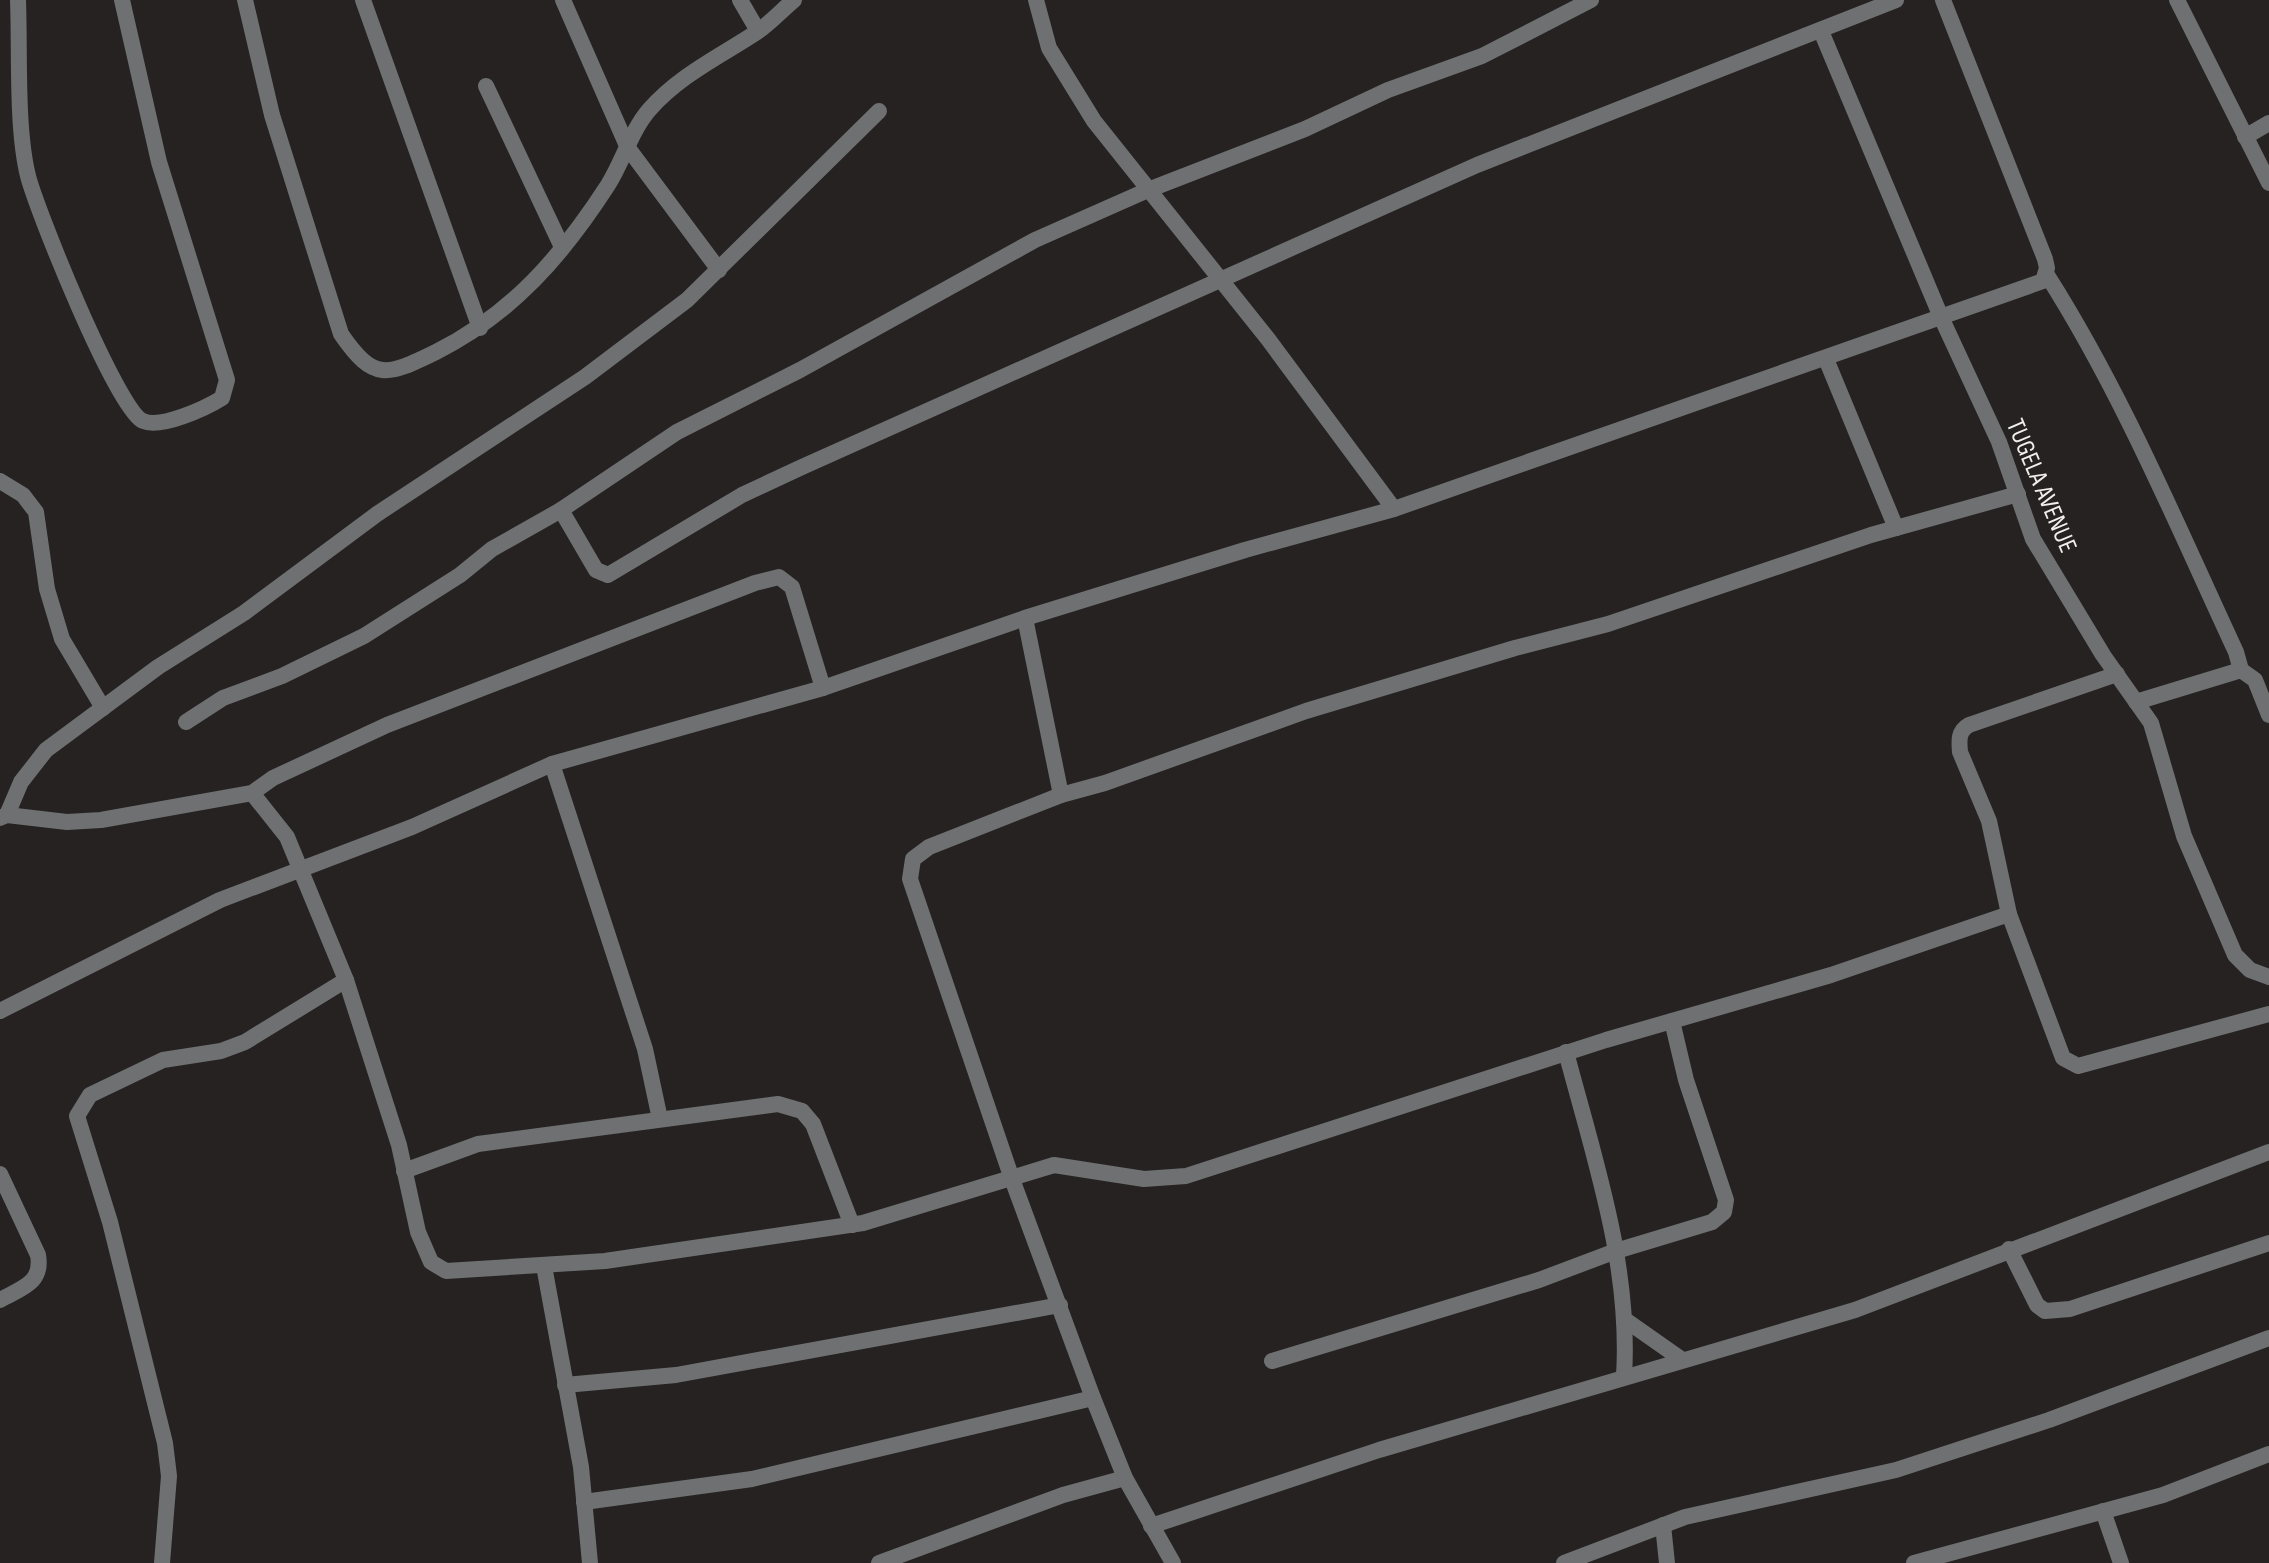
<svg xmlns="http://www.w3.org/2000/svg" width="2269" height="1563" font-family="'Sofia Sans Condensed',sans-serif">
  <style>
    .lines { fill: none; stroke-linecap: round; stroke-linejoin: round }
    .minor { stroke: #6f7071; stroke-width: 16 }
    .labels { text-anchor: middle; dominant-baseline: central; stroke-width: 8; stroke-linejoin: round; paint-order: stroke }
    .street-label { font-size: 26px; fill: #f2f0ef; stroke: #252221 }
  </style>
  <rect width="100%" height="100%" fill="#252221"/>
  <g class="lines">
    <g class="minor">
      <path d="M 18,0 C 20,51 16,128 28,176 C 37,211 117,410 143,421 C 161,429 206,408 222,398 L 227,380 L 159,162 L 122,0"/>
      <path d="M 245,0 L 272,115 L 341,334 C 374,382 387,376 436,352 C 513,313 562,256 608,185 C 623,161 631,131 649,110 C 680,75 719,57 757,32 C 770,23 782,10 794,0"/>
      <path d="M 363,0 L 480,328"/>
      <path d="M 563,0 L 628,148 L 719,270"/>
      <path d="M 740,0 L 758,31"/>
      <path d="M 2177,0 L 2269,183"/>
      <path d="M 1821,31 L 1941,317 L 1999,442 L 2033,539 L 2103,655 L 2151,723 L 2184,836 L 2235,955 L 2250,970 L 2269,977"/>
      <path d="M 486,86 L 562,247"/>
      <path d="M 2245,137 L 2269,123"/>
      <path d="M 2047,275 C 2122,393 2177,525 2236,652 L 2241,670"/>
      <path d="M 1826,359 L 1896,528"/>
      <path d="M 0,481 L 23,495 L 36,512 L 47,589 L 62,639 L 103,708"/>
      <path d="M 1394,509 L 2043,281 L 2047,268 L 2045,259 L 1943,0"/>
      <path d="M 561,510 L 596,570 L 608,575 L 742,495 L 802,467 L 1477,165 L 1896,0"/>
      <path d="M 1025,618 L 1061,795"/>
      <path d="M 2117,674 L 1969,725 C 1958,731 1959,741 1960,752 L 1989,821 L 2009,914 L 2063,1058 L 2078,1066 L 2269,1014"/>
      <path d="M 2136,702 L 2241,670 L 2255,680 L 2269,715"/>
      <path d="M 186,722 L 223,698 L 282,676 L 364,636 L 460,575 L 492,549 L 561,510 L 677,432 L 800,370 L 1035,240 L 1148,190 L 1305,129 L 1388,90 L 1482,56 L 1591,0"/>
      <path d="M 552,764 L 645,1049 L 660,1119"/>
      <path d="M 252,793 L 287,837 L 346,980 L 399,1145 L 418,1232 L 431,1262 L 446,1271 L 605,1261 L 863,1223 L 1054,1165 L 1144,1179 L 1186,1176 L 1606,1040 L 1831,975 L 2009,914"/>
      <path d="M 7,815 L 21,782 L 46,750 L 158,667 L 244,613 L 377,514 L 585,377 L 687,300 L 879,111"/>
      <path d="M 0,818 L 7,815 L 67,822 L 101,820 L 252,793 L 273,778 L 387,725 L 755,583 L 779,577 L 792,587 L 823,688"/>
      <path d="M 0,1011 L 220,900 L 412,827 L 552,764 L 823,688 L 1025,618 L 1245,550 L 1394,509 L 1268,339 L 1094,121 L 1049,48 L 1036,0"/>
      <path d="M 1566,1052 C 1594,1158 1631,1265 1624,1376"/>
      <path d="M 404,1171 L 478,1144 L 778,1104 L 802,1111 L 813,1124 L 852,1225"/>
      <path d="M 0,1174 L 38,1255 C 43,1283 22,1288 0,1300"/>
      <path d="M 2009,1249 L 2037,1305 L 2045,1311 L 2070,1309 L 2269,1243"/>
      <path d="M 544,1266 L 581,1467 L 590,1563"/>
      <path d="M 1624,1319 L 1681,1359"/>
      <path d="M 1272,1361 L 1539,1280 L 1616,1251 L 1712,1222 L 1724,1212 L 1726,1200 L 1686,1080 L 1672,1021"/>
      <path d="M 565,1385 L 676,1375 L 1060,1305"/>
      <path d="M 584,1502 L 752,1479 L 1093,1398"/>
      <path d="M 2103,1511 L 2121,1563"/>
      <path d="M 1663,1525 L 1667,1563"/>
      <path d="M 1151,1526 L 1379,1450 L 1855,1310 L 2269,1152"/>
      <path d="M 162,1563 L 169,1476 L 165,1443 L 110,1222 L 77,1116 L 90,1095 L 163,1060 L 221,1051 L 245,1042 L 346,980"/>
      <path d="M 879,1563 L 1063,1495 L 1125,1478"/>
      <path d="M 1173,1563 L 1125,1478 L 1093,1398 L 1012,1179 L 910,879 L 913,859 L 929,847 L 1061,795 L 1105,783 L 1306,711 L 1515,648 L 1608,624 L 1871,535 L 2018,494"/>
      <path d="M 1564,1563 L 1685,1517 L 1896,1470 L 2049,1420 L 2269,1338"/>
      <path d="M 1914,1563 L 2163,1495 L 2269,1454"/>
    </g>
  </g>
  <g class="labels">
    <g class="street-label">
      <text transform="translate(2041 486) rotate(67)">TUGELA AVENUE</text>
    </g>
  </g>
</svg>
